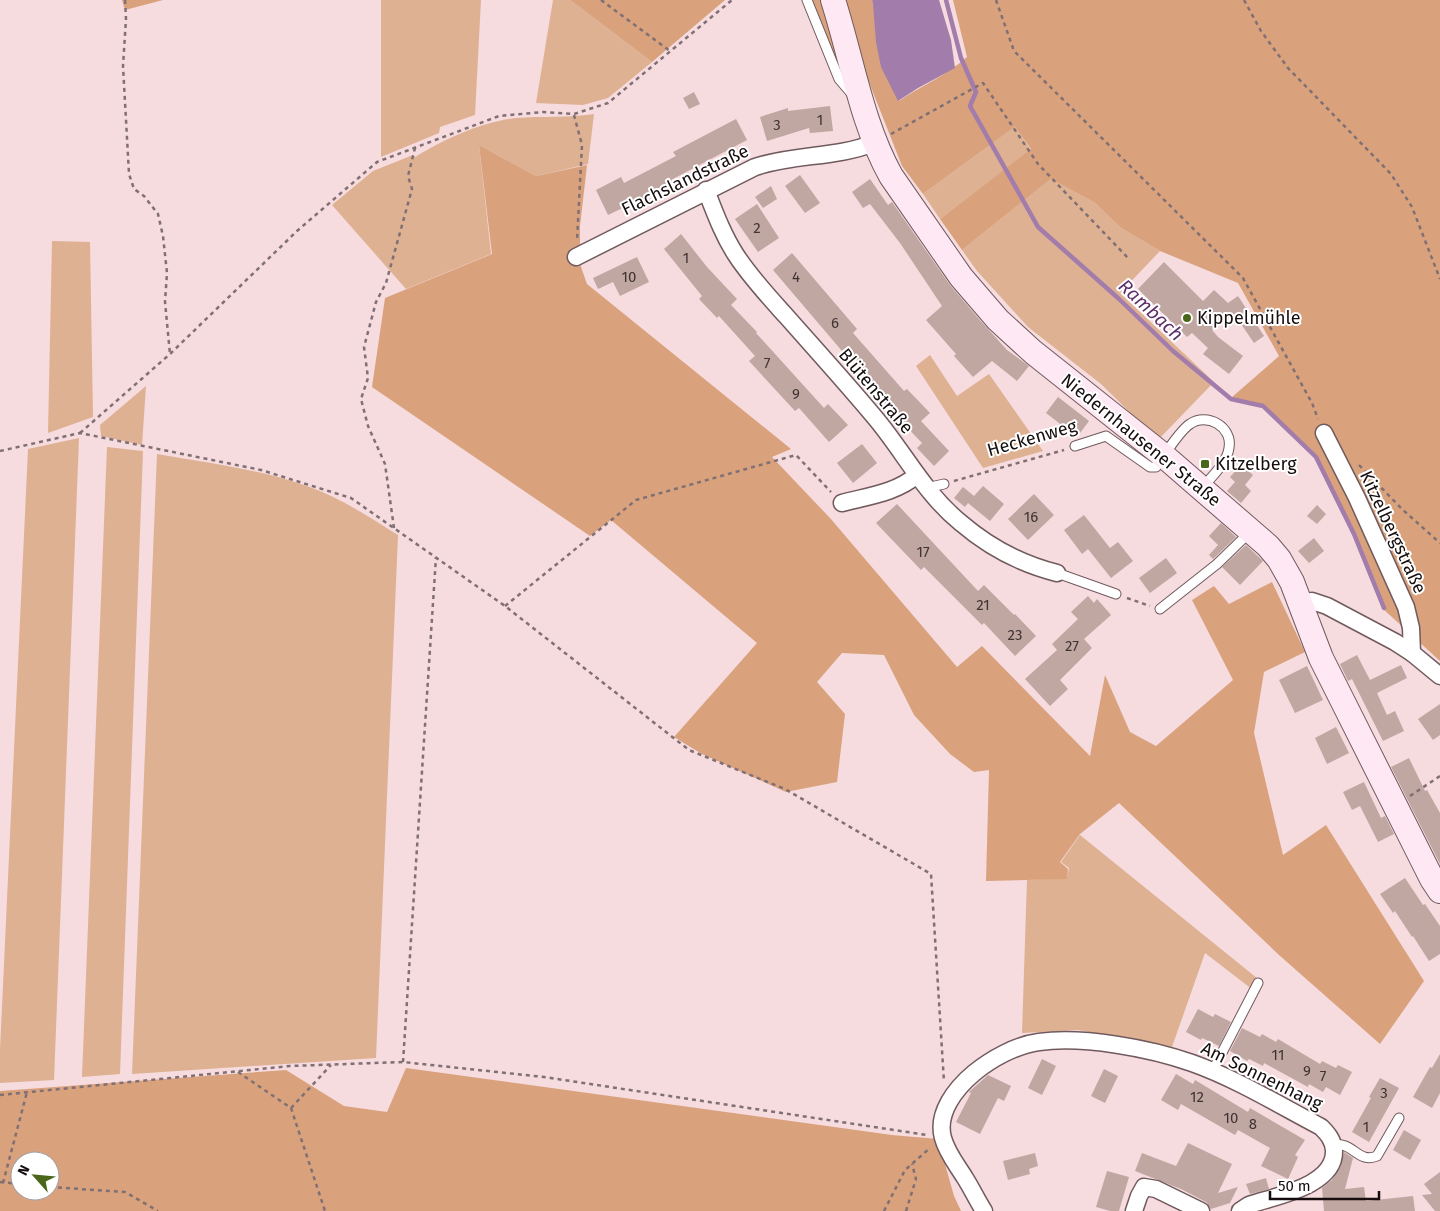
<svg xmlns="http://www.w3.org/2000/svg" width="1440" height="1211" font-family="'Fira Sans',sans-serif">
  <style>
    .green { fill: #deb192 }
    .forest { fill: #d9a27d; fill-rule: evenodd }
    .water { fill: #a27cab }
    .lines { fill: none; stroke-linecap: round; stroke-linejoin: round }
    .stream { stroke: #a27cab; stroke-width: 4.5 }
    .building { fill: #c0a7a2 }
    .service-casing { stroke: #705a5d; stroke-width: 11 }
    .minor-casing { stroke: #705a5d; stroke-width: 19 }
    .secondary-casing { stroke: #705a5d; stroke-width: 26 }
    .path { stroke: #817073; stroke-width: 2.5; stroke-dasharray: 4 4; stroke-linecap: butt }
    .service { stroke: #fff; stroke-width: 9 }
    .minor { stroke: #fff; stroke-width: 16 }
    .secondary { stroke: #fde8f4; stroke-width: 24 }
    .poi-dot { fill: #4a6619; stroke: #fff; stroke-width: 2 }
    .labels { text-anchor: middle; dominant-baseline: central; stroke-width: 4; stroke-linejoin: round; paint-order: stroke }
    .number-label { font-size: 15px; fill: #403433 }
    .street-label { font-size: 18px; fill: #150d0e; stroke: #fff }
    .poi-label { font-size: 18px; fill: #150d0e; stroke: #fff; text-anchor: start }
    .water-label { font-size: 19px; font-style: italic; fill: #5e2e6a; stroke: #fff }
  </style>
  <rect width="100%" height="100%" fill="#f6dbdf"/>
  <g class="green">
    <path d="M 381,0 L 481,0 L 475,115 L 440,127 L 439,133 L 381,157 Z"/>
    <path d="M 553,0 L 570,0 L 652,62 L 608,98 L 583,105 L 536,103 Z"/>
    <path d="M 594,114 L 588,164 L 536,176 L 479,145 L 491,254 L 406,289 L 332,205 L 373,171 L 413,155 L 415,157 C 445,139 481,122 516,118 C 542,116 568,118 594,114 Z"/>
    <path d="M 1015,127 L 1031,150 L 940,219 L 923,194 Z"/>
    <path d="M 1051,179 L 1095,203 L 1121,228 L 1160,251 L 1120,293 L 1214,382 L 1158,440 L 1101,384 L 1028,327 L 977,271 L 962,250 Z"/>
    <path d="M 52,241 L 90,242 L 93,417 L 48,433 Z"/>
    <path d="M 930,355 L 957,396 L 989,374 L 1043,451 L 983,468 L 916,366 Z"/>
    <path d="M 146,386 L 142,445 L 101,436 L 100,425 Z"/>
    <path d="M 79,438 L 54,1080 L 0,1083 L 0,1050 L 28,449 Z"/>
    <path d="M 107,447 L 143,451 L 120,1074 L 82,1077 Z"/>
    <path d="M 157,454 C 208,463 259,469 307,486 C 339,497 369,517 398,535 L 376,1058 L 132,1074 Z"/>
    <path d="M 1080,835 L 1263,983 L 1257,993 L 1205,953 L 1172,1047 L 1078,1030 L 1022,1033 L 1027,880 L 1067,878 L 1069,868 L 1061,862 Z"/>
  </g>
  <g class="forest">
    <path d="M 122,0 L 163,0 L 125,10 Z"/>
    <path d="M 570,0 L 725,0 L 652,62 Z"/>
    <path d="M 810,0 L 823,0 L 843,75 L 825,39 Z"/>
    <path d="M 843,0 L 872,0 L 899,101 C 921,86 947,75 967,57 L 953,0 L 1440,0 L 1440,661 L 1382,608 L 1354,533 L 1317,456 L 1263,405 L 1231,398 L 1279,356 L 1238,283 L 1160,251 L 1121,228 L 1095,203 L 1051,179 L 962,250 L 940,219 L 1031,149 L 1015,127 L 923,194 L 902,166 L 867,77 Z"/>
    <path d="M 479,145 L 536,176 L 587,165 L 580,226 L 580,264 L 587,284 L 791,449 L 772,457 L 830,518 L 957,667 L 982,646 L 1090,756 L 1105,675 L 1130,732 L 1156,746 L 1233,680 L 1192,600 L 1214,586 L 1229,604 L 1272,582 L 1305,652 L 1264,672 L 1254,733 L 1283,855 L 1326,825 L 1424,981 L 1380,1044 L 1279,955 L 1119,803 L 1080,834 L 1060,862 L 1068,869 L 1067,879 L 986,881 L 989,770 L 974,772 L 950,754 L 914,715 L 884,655 L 842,653 L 817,682 L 845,714 L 837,782 L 786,792 L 702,754 L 674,737 L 757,643 L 611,520 L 590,536 L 372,387 L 385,298 L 492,254 Z"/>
    <path d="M 406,1068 L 892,1135 L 938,1139 L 954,1196 L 961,1211 L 0,1211 L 0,1091 L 286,1070 L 344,1106 L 387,1112 ZM 20,1161 L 50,1161 L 50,1191 L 20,1191 Z"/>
  </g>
  <path class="water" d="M 872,0 L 939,0 L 951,40 L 955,68 L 918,88 L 898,101 L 881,67 L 876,42 L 873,4 Z"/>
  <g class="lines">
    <path class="stream" d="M 946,0 L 961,58 L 976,92 L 970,106 L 1038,227 L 1118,298 L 1173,351 L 1231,399 L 1263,406 L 1316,457 L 1354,534 L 1384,608"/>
  </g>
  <g class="building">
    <path d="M 694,92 L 700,104 L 689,109 L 683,98 Z"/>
    <path d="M 830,106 L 833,131 L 810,133 L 809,128 L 767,141 L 760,117 L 788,108 L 788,111 Z"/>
    <path d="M 736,119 L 747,140 L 671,180 L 673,184 L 608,215 L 596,190 L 621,177 L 624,183 L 676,156 L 673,152 Z"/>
    <path d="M 800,175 L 820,203 L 805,213 L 785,186 Z"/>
    <path d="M 870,179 L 888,205 L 892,202 L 950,285 L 979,319 L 1007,350 L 1029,366 L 1017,381 L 992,361 L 973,377 L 954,356 L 956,354 L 926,320 L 942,306 L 900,243 L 870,204 L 863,208 L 852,192 Z"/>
    <path d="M 771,186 L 777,199 L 763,208 L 755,197 Z"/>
    <path d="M 757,204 L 779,238 L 758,252 L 735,219 Z"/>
    <path d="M 681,234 L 707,267 L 737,299 L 731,305 L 757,332 L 756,333 L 824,408 L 828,404 L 848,425 L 829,442 L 799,408 L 795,411 L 749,361 L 755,356 L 719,316 L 717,318 L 699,299 L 702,296 L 664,249 Z"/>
    <path d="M 792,253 L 857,329 L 853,333 L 904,391 L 907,389 L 930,413 L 921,421 L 949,451 L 934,466 L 917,448 L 922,443 L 862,380 L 865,378 L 773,270 Z"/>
    <path d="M 637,257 L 649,282 L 620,296 L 613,282 L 598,289 L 593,278 Z"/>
    <path d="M 1164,262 L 1203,301 L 1214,290 L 1228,303 L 1238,296 L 1264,336 L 1254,343 L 1235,315 L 1212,330 L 1218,337 L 1243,356 L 1229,374 L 1203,354 L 1208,348 L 1192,333 L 1187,337 L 1138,289 Z"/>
    <path d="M 1058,397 L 1089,421 L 1077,437 L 1046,413 Z"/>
    <path d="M 862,444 L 877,463 L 853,483 L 837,463 Z"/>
    <path d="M 1241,465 L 1253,475 L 1245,485 L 1251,491 L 1241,503 L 1227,491 L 1235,482 L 1230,477 Z"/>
    <path d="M 983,486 L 1004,504 L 990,521 L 968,503 L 965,507 L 954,498 L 963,487 L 974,496 Z"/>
    <path d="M 1034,494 L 1054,515 L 1028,540 L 1008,519 Z"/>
    <path d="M 897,504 L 978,591 L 984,585 L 1014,615 L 1015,614 L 1036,636 L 1015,656 L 984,623 L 982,625 L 924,567 L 921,570 L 876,523 Z"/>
    <path d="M 1317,505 L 1326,514 L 1317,524 L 1307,516 Z"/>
    <path d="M 1084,515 L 1110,548 L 1118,542 L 1133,561 L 1111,578 L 1088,549 L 1082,554 L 1064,530 Z"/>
    <path d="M 1221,523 L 1236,537 L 1213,559 L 1209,555 L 1218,545 L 1209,536 Z"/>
    <path d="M 1314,538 L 1324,551 L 1309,563 L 1298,551 Z"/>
    <path d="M 1246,545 L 1263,561 L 1240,585 L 1222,567 Z"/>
    <path d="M 1166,558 L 1177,573 L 1150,593 L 1139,578 Z"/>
    <path d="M 1088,596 L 1094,603 L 1097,599 L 1111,615 L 1084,639 L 1092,648 L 1060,680 L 1068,689 L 1050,706 L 1025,679 L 1057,650 L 1052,644 L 1078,619 L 1071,612 Z"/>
    <path d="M 1357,655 L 1370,680 L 1401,665 L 1407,678 L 1377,693 L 1387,715 L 1395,711 L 1404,731 L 1383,741 L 1352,679 L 1348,681 L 1340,664 Z"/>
    <path d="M 1307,666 L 1323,700 L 1295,713 L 1279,680 Z"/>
    <path d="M 1440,704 L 1440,735 L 1433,740 L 1418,719 Z"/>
    <path d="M 1336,727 L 1349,753 L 1327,764 L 1315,738 Z"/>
    <path d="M 1409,758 L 1425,791 L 1427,790 L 1440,813 L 1440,864 L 1391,767 Z"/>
    <path d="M 1364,782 L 1381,818 L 1385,816 L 1394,834 L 1378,842 L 1360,806 L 1352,810 L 1343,792 Z"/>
    <path d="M 1405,878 L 1423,905 L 1425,904 L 1440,926 L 1440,954 L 1429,961 L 1413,936 L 1412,937 L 1395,911 L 1393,913 L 1380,894 Z"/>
    <path d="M 1198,1009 L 1213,1017 L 1215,1014 L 1231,1022 L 1219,1046 L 1202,1038 L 1201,1040 L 1186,1032 Z"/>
    <path d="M 1242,1028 L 1260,1037 L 1262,1034 L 1276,1042 L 1278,1039 L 1320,1064 L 1322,1061 L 1336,1068 L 1338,1065 L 1352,1072 L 1340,1095 L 1326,1087 L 1323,1092 L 1309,1084 L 1308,1087 L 1264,1063 L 1263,1066 L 1249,1059 L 1247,1061 L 1230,1051 Z"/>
    <path d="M 1440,1054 L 1440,1093 L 1432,1108 L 1413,1097 L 1430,1067 L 1432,1068 Z"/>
    <path d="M 1042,1059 L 1056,1066 L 1042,1095 L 1028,1088 Z"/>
    <path d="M 1104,1069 L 1118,1076 L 1105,1103 L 1091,1096 Z"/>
    <path d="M 1176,1074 L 1193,1084 L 1195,1080 L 1248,1112 L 1250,1108 L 1305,1140 L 1295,1155 L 1298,1157 L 1288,1179 L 1261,1166 L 1270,1148 L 1238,1130 L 1235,1135 L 1181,1104 L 1178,1110 L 1161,1100 Z"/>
    <path d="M 988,1075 L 1011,1086 L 1004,1101 L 998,1098 L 980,1134 L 956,1122 L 971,1093 L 969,1092 Z"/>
    <path d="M 1380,1078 L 1399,1088 L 1369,1142 L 1352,1132 L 1371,1098 L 1369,1097 Z"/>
    <path d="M 1404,1130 L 1421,1140 L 1410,1160 L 1393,1150 Z"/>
    <path d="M 1188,1143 L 1232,1164 L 1218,1193 L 1238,1187 L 1230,1203 L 1211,1209 L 1206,1202 L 1181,1189 L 1135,1171 L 1142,1153 L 1176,1166 Z"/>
    <path d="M 1344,1152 L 1353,1158 L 1345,1189 L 1364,1187 L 1366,1201 L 1413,1196 L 1415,1211 L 1324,1211 L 1322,1188 L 1332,1180 L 1340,1168 Z"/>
    <path d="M 1035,1153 L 1038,1166 L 1029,1169 L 1030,1174 L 1008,1180 L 1003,1161 Z"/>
    <path d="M 1107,1171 L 1129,1177 L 1119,1211 L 1110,1211 L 1096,1207 Z"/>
    <path d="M 1440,1172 L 1440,1211 L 1435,1211 L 1422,1195 L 1432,1194 L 1424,1184 Z"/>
    <path d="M 1266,1178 L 1269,1189 L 1250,1194 L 1246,1184 Z"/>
  </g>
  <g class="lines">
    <defs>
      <g id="service">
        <path d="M 807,0 L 839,79 L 851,93"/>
        <path d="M 1075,446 L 1106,436 L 1150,467 L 1156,467 C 1164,456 1179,431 1190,424 C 1207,412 1233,427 1229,448 C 1227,463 1212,476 1203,487"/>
        <path d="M 926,488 L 944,484"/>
        <path d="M 1057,573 L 1116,594"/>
        <path d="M 1160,609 L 1217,564 L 1251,531"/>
        <path d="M 1212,1072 L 1258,983"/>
        <path d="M 1333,1145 C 1353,1141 1358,1164 1377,1156 L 1399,1118"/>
      </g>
      <g id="minor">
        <path d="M 706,190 C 715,213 723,235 736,255 C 751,278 769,297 787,317 C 817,351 848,385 877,420 C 905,454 926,495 961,523 C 989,547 1021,564 1057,573"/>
        <path d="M 576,257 L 755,167 C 794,154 836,158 874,143"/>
        <path d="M 1324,433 L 1357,498 L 1406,607 L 1411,628 L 1412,653"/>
        <path d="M 842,503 C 868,496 896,493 917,475"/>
        <path d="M 1300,603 L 1312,601 L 1327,606 L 1395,642 L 1412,653 L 1440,676"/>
        <path d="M 984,1211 C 977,1200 972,1189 965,1178 C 957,1165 947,1153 943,1138 C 936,1113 956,1088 974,1073 C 991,1059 1016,1045 1039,1042 C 1083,1036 1149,1048 1192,1063 C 1237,1079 1279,1105 1321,1127 C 1328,1134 1333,1140 1334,1150 C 1336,1186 1275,1196 1249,1205 L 1240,1211"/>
        <path d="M 1134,1211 L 1139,1196 L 1144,1187 L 1156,1189 L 1201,1211"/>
      </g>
      <path id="secondary" d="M 833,0 C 852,59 861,122 891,176 L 961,277 L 998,320 L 1033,352 L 1164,456 L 1268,546 L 1279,559 L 1292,582 L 1321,658 L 1432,879 L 1440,891"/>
    </defs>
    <use href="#service" class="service-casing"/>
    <use href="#minor" class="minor-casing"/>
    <use href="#secondary" class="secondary-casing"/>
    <g class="path">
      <path d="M 125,0 L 126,19 L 123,66 L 129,174 L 134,189 L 144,196 L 158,214 L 163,236 L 167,273 L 165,302 L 170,354"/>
      <path d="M 601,0 L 670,51"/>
      <path d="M 996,0 L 1014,51 L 1243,278 L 1312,403 L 1318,419"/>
      <path d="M 1244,0 L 1261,31 L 1288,68 L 1391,174 L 1412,207 L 1440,279"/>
      <path d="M 574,115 L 582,145 L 577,240"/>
      <path d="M 891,134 L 983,83 L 1038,164 L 1129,259"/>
      <path d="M 80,433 L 170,354 L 297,231 L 377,162 L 499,116 L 543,112 L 574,114 L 608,103 L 732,0"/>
      <path d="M 0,451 L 80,433 L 261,470 L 351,498 L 505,606 L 689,750 L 785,789 L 931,874 L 944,1082"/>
      <path d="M 1359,465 L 1403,510 L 1440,543"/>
      <path d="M 954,481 L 1064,450"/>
      <path d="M 394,528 L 385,464 L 368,426 L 361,399 L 368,378 L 364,347 L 376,302 L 386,283 L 412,189 L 408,176 L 415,148"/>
      <path d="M 1127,598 L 1150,606"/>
      <path d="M 505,606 L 636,500 L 796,455 L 831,492"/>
      <path d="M 1410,796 L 1440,776"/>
      <path d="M 403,1062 L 436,557"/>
      <path d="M 238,1072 L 291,1108 L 325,1211"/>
      <path d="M 0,1095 L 290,1066 L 403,1062 L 544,1077 L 927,1135"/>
      <path d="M 291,1108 L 331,1065"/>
      <path d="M 0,1182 L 20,1184"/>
      <path d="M 3,1183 L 27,1092"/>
      <path d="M 50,1187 L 125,1192 L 158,1211"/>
      <path d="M 884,1211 L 905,1170 L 930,1148"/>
      <path d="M 906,1211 L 916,1179 L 912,1164"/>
    </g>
    <use href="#service" class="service"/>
    <use href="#minor" class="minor"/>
    <use href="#secondary" class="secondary"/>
  </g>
  <g class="poi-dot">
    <circle cx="1187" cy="318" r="5"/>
    <rect x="1200" y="459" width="10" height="10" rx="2.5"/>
  </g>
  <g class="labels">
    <g class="number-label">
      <text x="820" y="120">1</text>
      <text x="777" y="125">3</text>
      <text x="757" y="228">2</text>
      <text x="686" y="258">1</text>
      <text x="629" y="277">10</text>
      <text x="796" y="277">4</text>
      <text x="835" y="323">6</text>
      <text x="767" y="363">7</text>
      <text x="796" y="394">9</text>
      <text x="1031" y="517">16</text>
      <text x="923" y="552">17</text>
      <text x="983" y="605">21</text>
      <text x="1015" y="635">23</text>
      <text x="1072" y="646">27</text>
      <text x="1278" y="1055">11</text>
      <text x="1307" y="1071">9</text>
      <text x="1323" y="1076">7</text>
      <text x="1384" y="1093">3</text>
      <text x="1197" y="1097">12</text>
      <text x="1231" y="1118">10</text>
      <text x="1253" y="1124">8</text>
      <text x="1366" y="1127">1</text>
    </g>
    <g class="street-label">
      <text transform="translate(685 180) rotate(-26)">Flachslandstraße</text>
      <text transform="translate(876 391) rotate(50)">Blütenstraße</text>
      <text transform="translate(1032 438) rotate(-16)">Heckenweg</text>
      <text transform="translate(1141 440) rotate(39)">Niedernhausener Straße</text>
      <text transform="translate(1393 532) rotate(65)">Kitzelbergstraße</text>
      <text transform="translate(1262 1076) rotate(26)">Am Sonnenhang</text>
    </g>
    <g class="poi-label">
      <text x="1197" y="318">Kippelmühle</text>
      <text x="1215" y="464">Kitzelberg</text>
    </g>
    <g class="water-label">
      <text transform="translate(1151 310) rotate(43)">Rambach</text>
    </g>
  </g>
  <g transform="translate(35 1176) rotate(297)"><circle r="24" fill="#ffffff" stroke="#a19e9f"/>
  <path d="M0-4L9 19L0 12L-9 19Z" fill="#4a6619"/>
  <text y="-8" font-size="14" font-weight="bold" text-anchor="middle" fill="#150d0e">N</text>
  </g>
  <path d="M1270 1191v8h109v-8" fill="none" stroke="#150d0e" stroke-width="2.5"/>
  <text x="1278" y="1191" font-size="15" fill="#150d0e" stroke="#ffffff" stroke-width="4" paint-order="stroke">50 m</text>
</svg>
